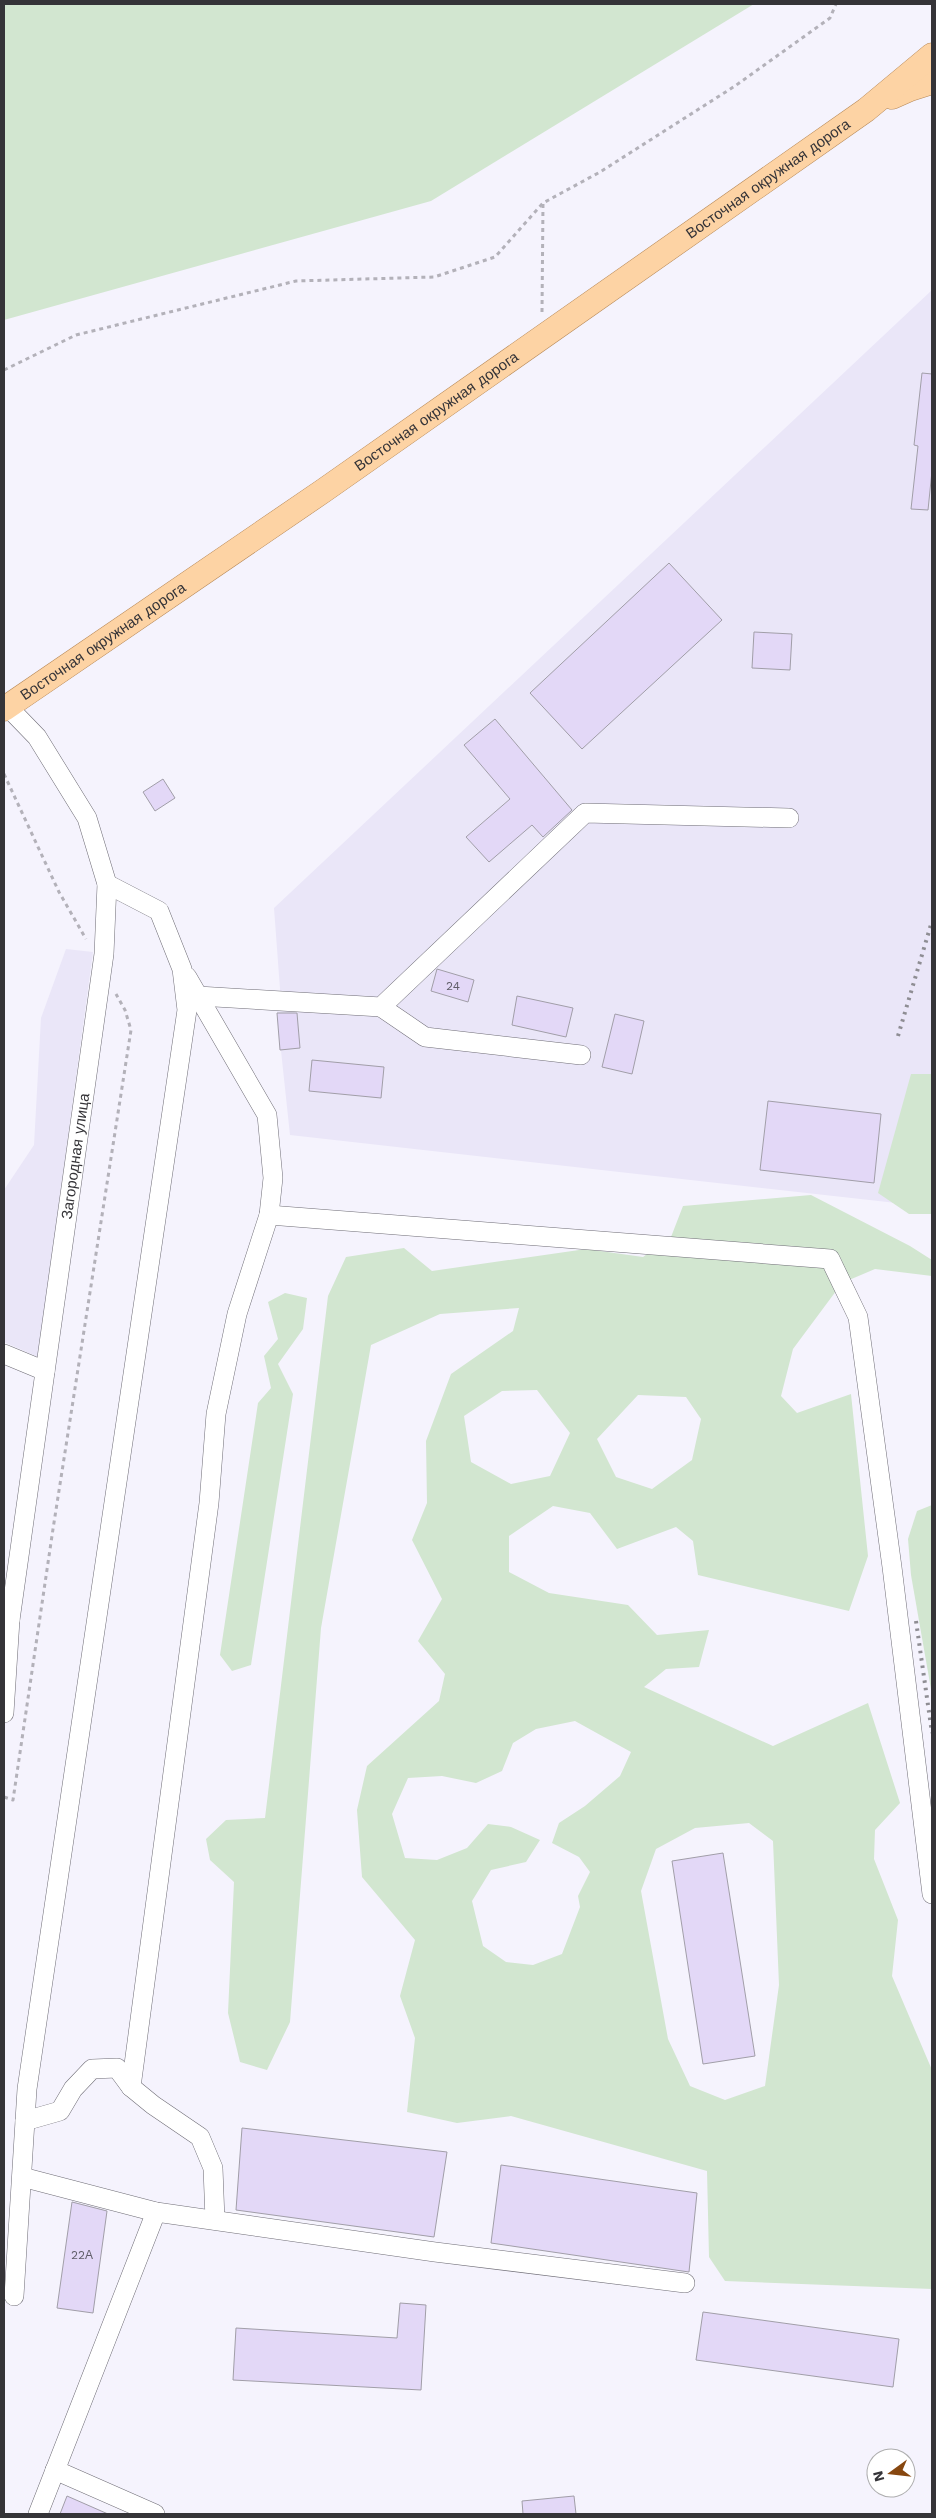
<svg xmlns="http://www.w3.org/2000/svg" width="936" height="2518" font-family="'Work Sans',sans-serif">
  <style>
    .built { fill: #eae6f8 }
    .green { fill: #d2e6d0; fill-rule: evenodd }
    .building { fill: #e3d8f7; stroke: #a19ea8 }
    .lines { fill: none; stroke-linecap: round; stroke-linejoin: round }
    .minor-casing { stroke: #6f6d76; stroke-width: 20 }
    .major-casing { stroke: #b68857; stroke-width: 25 }
    .path { stroke: #b3b1b9; stroke-width: 3; stroke-dasharray: 4 4; stroke-linecap: butt }
    .minor { stroke: #fff; stroke-width: 19 }
    .major { stroke: #fdd3a4; stroke-width: 24 }
    .rail { stroke: #8e8d93; stroke-width: 4; stroke-dasharray: 2.5 5; stroke-linecap: butt }
    .labels { text-anchor: middle; dominant-baseline: central; stroke-width: 4; stroke-linejoin: round; paint-order: stroke }
    .number-label { font-size: 12px; fill: #605d68 }
    .street-label { font-size: 15px; fill: #353438; stroke: #fff }
  </style>
  <rect width="100%" height="100%" fill="#f5f3fd"/>
  <g class="built">
    <path d="M 932,290 L 932,1207 L 290,1135 L 277,1013 L 280,989 L 274,908 Z"/>
    <path d="M 66,949 L 93,952 L 38,1357 L 4,1342 L 4,1190 L 34,1145 L 41,1018 Z"/>
  </g>
  <g class="green">
    <path d="M 4,4 L 754,4 L 431,201 L 4,320 Z"/>
    <path d="M 911,1074 L 932,1074 L 932,1214 L 909,1214 L 878,1193 Z"/>
    <path d="M 811,1195 L 910,1246 L 932,1260 L 932,1276 L 875,1269 L 842,1283 L 793,1349 L 781,1396 L 797,1413 L 851,1394 L 868,1556 L 849,1611 L 698,1575 L 693,1541 L 676,1527 L 617,1549 L 590,1513 L 553,1506 L 509,1536 L 509,1572 L 549,1593 L 628,1605 L 657,1635 L 709,1630 L 699,1667 L 666,1669 L 644,1687 L 773,1746 L 868,1703 L 900,1803 L 875,1830 L 874,1859 L 898,1920 L 892,1976 L 932,2070 L 932,2289 L 725,2281 L 709,2257 L 707,2171 L 511,2116 L 457,2123 L 407,2112 L 415,2038 L 400,1996 L 415,1940 L 362,1877 L 357,1810 L 367,1766 L 439,1701 L 445,1674 L 418,1641 L 442,1599 L 412,1540 L 427,1503 L 426,1441 L 451,1374 L 513,1331 L 519,1308 L 440,1314 L 371,1345 L 321,1628 L 290,2022 L 267,2070 L 240,2062 L 228,2013 L 234,1882 L 210,1860 L 206,1839 L 226,1820 L 265,1818 L 328,1296 L 346,1257 L 404,1248 L 432,1271 L 586,1249 L 643,1257 L 671,1237 L 683,1206 ZM 537,1390 L 570,1433 L 550,1476 L 511,1484 L 471,1462 L 464,1416 L 502,1391 ZM 638,1395 L 686,1397 L 701,1419 L 692,1460 L 652,1489 L 616,1477 L 597,1439 ZM 575,1721 L 631,1752 L 620,1776 L 585,1806 L 559,1823 L 552,1843 L 579,1857 L 590,1872 L 578,1896 L 580,1907 L 562,1954 L 533,1965 L 506,1962 L 483,1946 L 472,1901 L 491,1870 L 526,1862 L 540,1840 L 511,1827 L 488,1824 L 467,1848 L 437,1860 L 405,1858 L 392,1814 L 408,1778 L 442,1776 L 476,1783 L 502,1771 L 513,1743 L 536,1729 ZM 749,1823 L 773,1841 L 779,1985 L 765,2086 L 725,2100 L 690,2086 L 668,2039 L 641,1891 L 656,1849 L 695,1828 Z"/>
    <path d="M 285,1293 L 307,1298 L 303,1329 L 278,1364 L 293,1394 L 251,1665 L 232,1671 L 220,1655 L 258,1403 L 271,1388 L 264,1356 L 278,1339 L 268,1302 Z"/>
    <path d="M 932,1505 L 932,1695 L 911,1575 L 908,1539 L 917,1511 Z"/>
  </g>
  <g class="building">
    <path d="M 922,373 L 932,374 L 932,471 L 928,510 L 911,509 L 918,446 L 914,445 Z"/>
    <path d="M 669,563 L 722,620 L 582,749 L 530,693 Z"/>
    <path d="M 754,632 L 792,634 L 790,670 L 752,668 Z"/>
    <path d="M 495,719 L 572,810 L 543,837 L 532,825 L 489,862 L 466,837 L 510,799 L 464,745 Z"/>
    <path d="M 163,779 L 175,798 L 155,811 L 143,792 Z"/>
    <path d="M 437,969 L 474,980 L 468,1002 L 431,991 Z"/>
    <path d="M 517,996 L 573,1008 L 566,1037 L 512,1025 Z"/>
    <path d="M 277,1013 L 297,1013 L 300,1048 L 280,1050 Z"/>
    <path d="M 615,1014 L 644,1021 L 632,1074 L 602,1067 Z"/>
    <path d="M 312,1060 L 384,1067 L 381,1098 L 309,1091 Z"/>
    <path d="M 768,1101 L 881,1114 L 874,1183 L 760,1170 Z"/>
    <path d="M 723,1853 L 755,2056 L 703,2064 L 672,1861 Z"/>
    <path d="M 242,2128 L 447,2152 L 434,2237 L 236,2210 Z"/>
    <path d="M 501,2165 L 697,2193 L 689,2272 L 491,2243 Z"/>
    <path d="M 72,2202 L 107,2211 L 93,2313 L 57,2308 Z"/>
    <path d="M 400,2303 L 426,2305 L 421,2390 L 233,2380 L 236,2328 L 397,2338 Z"/>
    <path d="M 703,2312 L 899,2339 L 893,2387 L 696,2360 Z"/>
    <path d="M 67,2496 L 108,2514 L 60,2514 Z"/>
    <path d="M 574,2496 L 576,2514 L 523,2514 L 522,2501 Z"/>
  </g>
  <g class="lines">
    <defs>
      <g id="minor">
        <path d="M 198,996 L 381,1007 L 585,813 L 789,818"/>
        <path d="M 381,1007 L 425,1037 L 581,1055"/>
        <path d="M 269,1215 L 830,1259 L 858,1317 L 892,1567 L 932,1894"/>
        <path d="M 4,1354 L 45,1371"/>
        <path id="s1" d="M 4,1631 L 10,1620 L 104,954 L 107,884 L 87,818 L 37,737 L 7,706"/>
        <path d="M 4,1713 L 10,1620"/>
        <path d="M 131,2087 L 209,1503 L 216,1414 L 237,1314 L 269,1215 L 273,1178 L 267,1115 L 187,977"/>
        <path d="M 25,2121 L 60,2111 L 73,2089 L 92,2069 L 117,2068 L 131,2087 L 153,2105 L 200,2137 L 213,2168 L 215,2220"/>
        <path d="M 22,2177 L 156,2212 L 435,2252 L 685,2283"/>
        <path d="M 14,2296 L 27,2089 L 187,1010 L 182,969 L 159,911 L 107,884"/>
        <path d="M 55,2470 L 155,2514"/>
        <path d="M 38,2514 L 156,2212"/>
      </g>
      <g id="major">
        <path d="M 892,97 L 910,89 L 932,82"/>
        <path id="s2" d="M 4,709 L 323,491 L 866,110 L 932,55"/>
      </g>
    </defs>
    <use href="#minor" class="minor-casing"/>
    <use href="#major" class="major-casing"/>
    <g class="path">
      <path d="M 542,312 L 543,203"/>
      <path d="M 4,370 L 76,335 L 296,281 L 434,277 L 495,257 L 543,203 L 600,172 L 735,86 L 830,18 L 836,4"/>
      <path d="M 4,774 L 59,892 L 86,939"/>
      <path d="M 4,1797 L 13,1800 L 53,1529 L 131,1030 L 125,1010 L 116,994"/>
    </g>
    <use href="#minor" class="minor"/>
    <use href="#major" class="major"/>
    <g class="rail">
      <path d="M 898,1036 L 932,921"/>
      <path d="M 916,1621 L 932,1733"/>
    </g>
  </g>
  <g class="labels">
    <g class="number-label">
      <text x="453" y="986">24</text>
      <text x="82" y="2255">22А</text>
    </g>
    <g class="street-label">
      <text stroke="none"><textPath href="#s2" startOffset="930">Восточная окружная дорога</textPath></text>
      <text stroke="none"><textPath href="#s2" startOffset="525">Восточная окружная дорога</textPath></text>
      <text stroke="none"><textPath href="#s2" startOffset="120">Восточная окружная дорога</textPath></text>
      <text stroke="none"><textPath href="#s1" startOffset="481">Загородная улица</textPath></text>
    </g>
  </g>
  <rect width="936" height="2518" fill="none" stroke="#353438" stroke-width="10"/>
  <g transform="translate(891 2473) rotate(255)"><circle r="24" fill="#ffffff" stroke="#aeaeaf"/>
  <path d="M0-4L9 19L0 12L-9 19Z" fill="#874710"/>
  <text y="-8" font-size="14" font-weight="bold" text-anchor="middle" fill="#353438">N</text>
  </g>
</svg>
